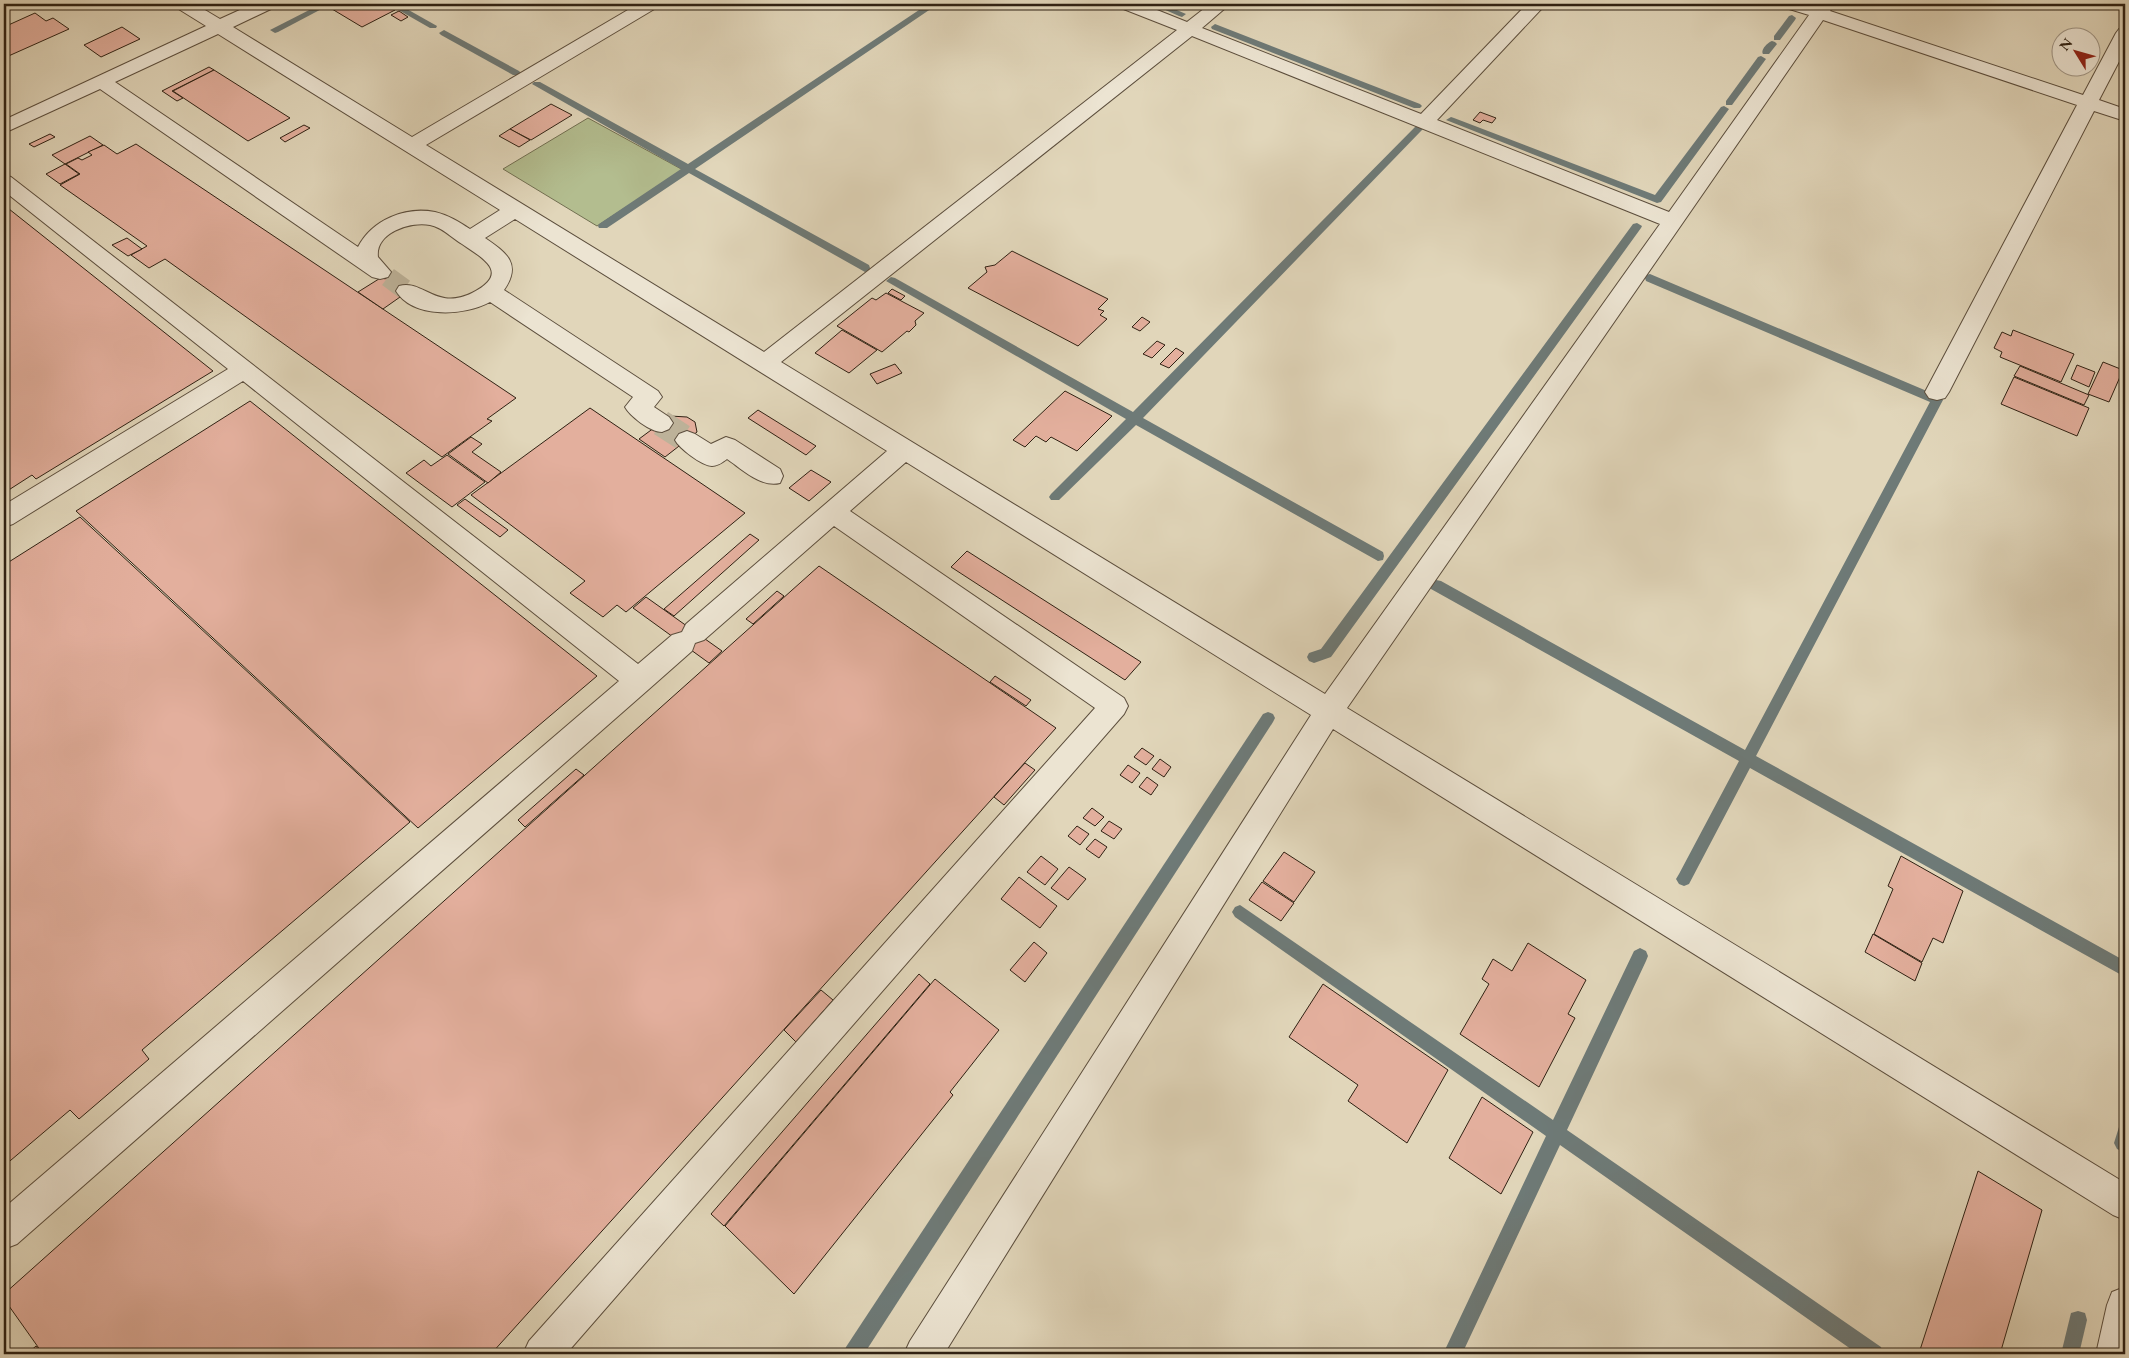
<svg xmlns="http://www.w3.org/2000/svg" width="2129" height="1358" font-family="'EB Garamond',serif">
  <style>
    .green { fill: #b3bd8f; stroke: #716f51 }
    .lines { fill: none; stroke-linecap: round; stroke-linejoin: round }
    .stream { fill: #6e7a77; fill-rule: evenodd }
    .building { fill: #e3af9d; stroke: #2f2113 }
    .minor-tunnel-far1 { stroke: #bdb299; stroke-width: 20; stroke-dasharray: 20 10; stroke-linecap: butt }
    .minor-tunnel { stroke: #bdb299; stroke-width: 26; stroke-dasharray: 26 13; stroke-linecap: butt }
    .minor-casing { stroke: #5c4e3d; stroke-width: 2 }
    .minor { fill: #ece4d2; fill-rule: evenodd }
  </style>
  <rect width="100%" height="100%" fill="#e1d6ba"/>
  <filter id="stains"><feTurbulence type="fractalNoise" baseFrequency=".004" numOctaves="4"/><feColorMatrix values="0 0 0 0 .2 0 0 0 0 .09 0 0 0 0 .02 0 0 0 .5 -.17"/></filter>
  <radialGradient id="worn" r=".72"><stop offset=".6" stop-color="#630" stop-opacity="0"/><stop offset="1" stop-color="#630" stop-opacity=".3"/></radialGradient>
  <path class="green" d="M 588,118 L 683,170 L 597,226 L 503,169 Z"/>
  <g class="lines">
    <g class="stream">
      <path d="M 321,4 L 331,4 L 278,32 L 275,33 L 270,30 Z"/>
      <path d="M 388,4 L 398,4 L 437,26 L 436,28 L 430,28 Z"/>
      <path d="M 928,4 L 938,4 L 695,169 L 869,265 L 870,268 L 869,271 L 865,272 L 689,173 L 607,228 L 599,228 L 598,226 L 599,224 L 681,169 L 532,84 L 534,82 L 540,82 L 688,164 Z"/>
      <path d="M 1152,4 L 1163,4 L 1186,14 L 1182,17 L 1179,16 Z"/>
      <path d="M 1792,15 L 1796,18 L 1795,20 L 1780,40 L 1774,40 L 1774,36 L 1789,16 Z"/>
      <path d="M 1215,24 L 1420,104 L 1422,106 L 1420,108 L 1414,108 L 1212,29 L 1211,27 Z"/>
      <path d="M 444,30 L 519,71 L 521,73 L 519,75 L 513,75 L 441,35 L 439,33 Z"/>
      <path d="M 1772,41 L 1775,42 L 1777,44 L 1769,54 L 1763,54 C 1760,50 1768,42 1772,41 Z"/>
      <path d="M 1761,56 L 1766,59 L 1732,105 L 1726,105 L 1726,101 L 1758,57 Z"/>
      <path d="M 1724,106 L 1729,109 L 1661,202 L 1657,203 L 1446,120 L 1451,117 L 1454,118 L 1655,195 L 1721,107 Z"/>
      <path d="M 1418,126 L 1423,129 L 1421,131 L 1143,418 L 1383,552 L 1384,556 L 1383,560 L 1378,561 L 1136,425 L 1059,500 L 1051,500 L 1049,497 L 1051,494 L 1126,419 L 886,281 L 891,277 L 895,278 L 1133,412 L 1415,127 Z"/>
      <path d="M 1637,223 L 1642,226 L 1641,228 L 1331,657 L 1314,663 L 1309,661 L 1307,657 L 1309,653 L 1321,649 L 1633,224 Z"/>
      <path d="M 1650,274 L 1941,397 L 1943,400 L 1756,756 L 2125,961 L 2125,977 L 1750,768 L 1689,884 L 1684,886 L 1679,884 L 1676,879 L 1679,874 L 1739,761 L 1431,589 L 1429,585 L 1431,581 L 1436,580 L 1441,581 L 1745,750 L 1930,402 L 1646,281 L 1645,278 L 1646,275 Z"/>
      <path d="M 1268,712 L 1273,714 L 1275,718 L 1273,722 L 864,1354 L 844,1354 L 846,1347 L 1263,714 Z"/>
      <path d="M 1240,905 L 1553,1120 L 1634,951 L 1640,948 L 1646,951 L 1648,956 L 1646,961 L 1567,1130 L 1881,1347 L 1883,1354 L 1858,1354 L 1560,1145 L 1462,1354 L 1443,1354 L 1546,1136 L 1235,917 L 1232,912 L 1235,907 Z"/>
      <path d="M 2125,1124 L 2125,1151 L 2123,1152 L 2117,1149 L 2114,1143 L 2119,1127 Z"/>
      <path d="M 2078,1311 L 2085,1313 L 2087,1320 L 2079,1354 L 2061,1354 L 2071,1313 Z"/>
    </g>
  </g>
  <g class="building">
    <path d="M 333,4 L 383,4 L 395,10 L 362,27 L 327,6 Z"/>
    <path d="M 399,11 L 408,17 L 401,21 L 391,15 Z"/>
    <path d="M 35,13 L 46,21 L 53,18 L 69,29 L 4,58 L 4,27 Z"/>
    <path d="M 122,27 L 140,39 L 101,57 L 84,45 Z"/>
    <path d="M 209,67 L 214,70 L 172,91 L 183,98 L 177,101 L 162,91 Z"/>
    <path d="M 214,70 L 290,118 L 248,141 L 173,91 Z"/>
    <path d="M 551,104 L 572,115 L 531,140 L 510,129 Z"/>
    <path d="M 1480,112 L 1496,118 L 1492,123 L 1483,120 L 1480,123 L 1473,120 Z"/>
    <path d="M 304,125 L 310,128 L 285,142 L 280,138 Z"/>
    <path d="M 510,129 L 530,140 L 519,147 L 499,136 Z"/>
    <path d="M 50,134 L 55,137 L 34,147 L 29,144 Z"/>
    <path d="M 90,136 L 103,145 L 65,164 L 52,155 Z"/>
    <path d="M 136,144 L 516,398 L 487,419 L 492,421 L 442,457 L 165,259 L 149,268 L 131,255 L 147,246 L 60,185 L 80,174 L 66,164 L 78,158 L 82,160 L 92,155 L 88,152 L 104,145 L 117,154 Z"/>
    <path d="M 65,164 L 79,174 L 60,184 L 46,174 Z"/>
    <path d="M 4,205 L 213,371 L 36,479 L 32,475 L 4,493 Z"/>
    <path d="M 127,238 L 142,249 L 128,256 L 112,245 Z"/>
    <path d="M 1012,251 L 1108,299 L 1098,309 L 1104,311 L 1100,315 L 1107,319 L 1078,346 L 968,288 L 987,272 L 985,267 L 995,265 Z"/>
    <path d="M 389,276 L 410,290 L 383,309 L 358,292 L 382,277 L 385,279 Z"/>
    <path d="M 892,289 L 905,296 L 901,300 L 888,293 Z"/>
    <path d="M 886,293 L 924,313 L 915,321 L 916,325 L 909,332 L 907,331 L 882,352 L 837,326 L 872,298 L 876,300 Z"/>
    <path d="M 1142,317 L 1150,322 L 1140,331 L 1132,327 Z"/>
    <path d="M 842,330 L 877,350 L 849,373 L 815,353 Z"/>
    <path d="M 2013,330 L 2074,354 L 2061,382 L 2000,357 L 2002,352 L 1994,348 L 2002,332 L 2011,336 Z"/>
    <path d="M 1157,341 L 1165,345 L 1152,358 L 1143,354 Z"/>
    <path d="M 1176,348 L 1184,353 L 1169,368 L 1160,364 Z"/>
    <path d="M 2103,362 L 2123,370 L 2109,402 L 2088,394 Z"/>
    <path d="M 895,364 L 902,373 L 877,384 L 870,374 Z"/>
    <path d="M 2077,365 L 2095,372 L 2089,387 L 2071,379 Z"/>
    <path d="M 2020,366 L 2089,395 L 2084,405 L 2014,376 Z"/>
    <path d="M 2014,377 L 2089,408 L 2077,436 L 2001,404 Z"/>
    <path d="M 1065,391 L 1112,416 L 1077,451 L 1051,437 L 1046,442 L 1036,436 L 1025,447 L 1013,440 Z"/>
    <path d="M 250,401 L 597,676 L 418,828 L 76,511 Z"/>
    <path d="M 590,408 L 745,513 L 626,612 L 617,605 L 603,617 L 570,593 L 585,581 L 471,495 Z"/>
    <path d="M 758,410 L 816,446 L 806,455 L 748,418 Z"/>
    <path d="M 670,416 L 687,417 L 695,422 L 697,432 L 665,457 L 639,439 Z"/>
    <path d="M 471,437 L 482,444 L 472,452 L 501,472 L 488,483 L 448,454 Z"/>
    <path d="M 447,455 L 485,482 L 452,507 L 406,473 L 424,460 L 431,466 Z"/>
    <path d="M 811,470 L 831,482 L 809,501 L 789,488 Z"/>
    <path d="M 465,499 L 508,530 L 500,537 L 457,505 Z"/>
    <path d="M 80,517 L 410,822 L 142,1050 L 149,1059 L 79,1119 L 70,1110 L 4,1166 L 4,565 Z"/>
    <path d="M 750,534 L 759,540 L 674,616 L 664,609 Z"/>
    <path d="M 967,551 L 1141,662 L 1125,680 L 951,567 Z"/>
    <path d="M 819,566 L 1056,728 L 491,1354 L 43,1354 L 4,1299 L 4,1294 Z"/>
    <path d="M 777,591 L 784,596 L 753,624 L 746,619 Z"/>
    <path d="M 646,597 L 722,651 L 709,663 L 633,608 Z"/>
    <path d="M 995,676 L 1031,700 L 1026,706 L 990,682 Z"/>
    <path d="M 1142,748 L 1154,756 L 1146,765 L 1134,757 Z"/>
    <path d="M 1160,759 L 1171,767 L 1164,777 L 1152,769 Z"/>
    <path d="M 1025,763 L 1035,770 L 1004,805 L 994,797 Z"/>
    <path d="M 1128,765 L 1140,773 L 1132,783 L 1120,775 Z"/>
    <path d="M 576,769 L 584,775 L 525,827 L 518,820 Z"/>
    <path d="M 1147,777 L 1158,785 L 1151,795 L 1139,787 Z"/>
    <path d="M 1092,808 L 1104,817 L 1095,826 L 1083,818 Z"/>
    <path d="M 1109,821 L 1122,829 L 1114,839 L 1101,831 Z"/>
    <path d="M 1077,826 L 1089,834 L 1080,845 L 1068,836 Z"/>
    <path d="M 1095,839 L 1107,847 L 1099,858 L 1086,849 Z"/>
    <path d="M 1284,852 L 1315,872 L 1294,902 L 1263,881 Z"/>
    <path d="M 1041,856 L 1058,869 L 1045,885 L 1027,872 Z"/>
    <path d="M 1901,856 L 1963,891 L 1943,943 L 1933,938 L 1922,962 L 1874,934 L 1893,889 L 1888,886 Z"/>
    <path d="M 1069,867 L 1086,879 L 1068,900 L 1051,888 Z"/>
    <path d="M 1019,877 L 1057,906 L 1040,928 L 1001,899 Z"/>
    <path d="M 1262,882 L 1294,903 L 1281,921 L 1249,900 Z"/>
    <path d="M 1873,934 L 1922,963 L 1915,981 L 1865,952 Z"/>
    <path d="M 1034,942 L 1047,953 L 1025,982 L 1010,970 Z"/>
    <path d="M 1528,943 L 1586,980 L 1568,1014 L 1575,1018 L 1539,1087 L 1460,1034 L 1489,984 L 1482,979 L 1493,959 L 1512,971 Z"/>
    <path d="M 919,974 L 930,984 L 724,1226 L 711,1214 Z"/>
    <path d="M 935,979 L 999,1030 L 950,1092 L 953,1095 L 794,1294 L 725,1226 Z"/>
    <path d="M 1323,984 L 1448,1070 L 1407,1143 L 1348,1101 L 1358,1085 L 1289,1037 Z"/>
    <path d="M 821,990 L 833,1000 L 796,1042 L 784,1030 Z"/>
    <path d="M 1482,1097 L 1533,1132 L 1501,1194 L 1449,1158 Z"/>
    <path d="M 1978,1171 L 2042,1210 L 2000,1354 L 1921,1354 L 1919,1353 Z"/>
    <path d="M 36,1346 L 42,1354 L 27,1354 Z"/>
  </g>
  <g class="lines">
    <path class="minor-tunnel-far1" d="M 388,277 L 407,291"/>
    <path class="minor-tunnel" d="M 661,423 L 687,440"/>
    <defs>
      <g id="minor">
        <path d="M 174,4 L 195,4 L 220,19 L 253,4 L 276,4 L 273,8 L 233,27 L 412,137 L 638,4 L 659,4 L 656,8 L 426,145 L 764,352 L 1177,30 L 1121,8 L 1118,4 L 1142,4 L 1187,22 L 1210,4 L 1230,4 L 1202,28 L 1421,114 L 1527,4 L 1546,4 L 1437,120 L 1669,212 L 1809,15 L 1786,8 L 1783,4 L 1809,4 L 1816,6 L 1817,4 L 1835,4 L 1830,11 L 2083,95 L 2116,33 L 2119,29 L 2125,28 L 2125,50 L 2099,100 L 2125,109 L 2125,121 L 2094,111 L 1949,392 L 1945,398 L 1937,400 L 1929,398 L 1925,392 L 2077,105 L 1823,20 L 1347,708 L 2125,1183 L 2125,1220 L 2113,1215 L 1333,729 L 944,1354 L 904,1354 L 910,1341 L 1311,715 L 906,462 L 850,511 L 1124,698 L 1128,706 L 1124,714 L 566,1354 L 523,1354 L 529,1341 L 1095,708 L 834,526 L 704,640 L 695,643 L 692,651 L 649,689 L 17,1244 L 4,1249 L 4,1208 L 619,681 L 243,381 L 13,524 L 4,527 L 4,505 L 228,369 L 4,191 L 4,175 L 11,177 L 638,664 L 672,635 L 682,632 L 686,624 L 887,451 L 515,219 L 485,238 C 507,253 522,264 504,290 L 658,391 L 662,397 L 654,407 L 669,417 L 673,423 L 669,429 C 667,430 664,431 662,432 C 650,432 630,416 625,407 L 633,397 L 490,302 C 465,316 413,319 396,291 L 399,286 C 423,279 436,311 472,293 C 511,273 484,259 462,244 C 452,238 442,227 430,225 C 410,221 375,233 378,257 L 391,272 L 388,277 L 380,279 L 372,277 L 100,89 L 4,133 L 4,120 L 206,26 L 177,8 ZM 218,34 L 500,210 L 470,229 C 459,222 448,215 435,212 C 405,206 372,220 358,247 L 115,82 ZM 1192,36 L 1660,224 L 1325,694 L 781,362 Z"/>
        <path d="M 687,431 L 695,434 L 711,444 L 726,437 L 735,440 L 780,469 L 783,476 L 780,483 C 761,488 742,469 727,459 C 723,462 718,466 712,466 C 702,466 679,448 675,440 L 679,434 Z"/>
        <path d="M 2125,1287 L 2125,1354 L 2096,1354 L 2107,1305 L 2112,1292 Z"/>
      </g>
    </defs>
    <use href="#minor" class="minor-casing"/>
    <use href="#minor" class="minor"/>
  </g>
  <rect width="2129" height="1358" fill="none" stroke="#e1d6ba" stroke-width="20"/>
  <rect x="5" y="5" width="2119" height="1348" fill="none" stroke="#2f2113" stroke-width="2.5"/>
  <rect x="10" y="10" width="2109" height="1338" fill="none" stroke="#2f2113"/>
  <g transform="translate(2076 52) rotate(307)"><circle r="24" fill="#ece4d2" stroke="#a09686"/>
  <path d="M0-4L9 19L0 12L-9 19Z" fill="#8f2418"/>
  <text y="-8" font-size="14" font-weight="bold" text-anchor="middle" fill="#2f2113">N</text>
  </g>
  <rect width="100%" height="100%" filter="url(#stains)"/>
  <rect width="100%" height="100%" fill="url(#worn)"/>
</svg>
